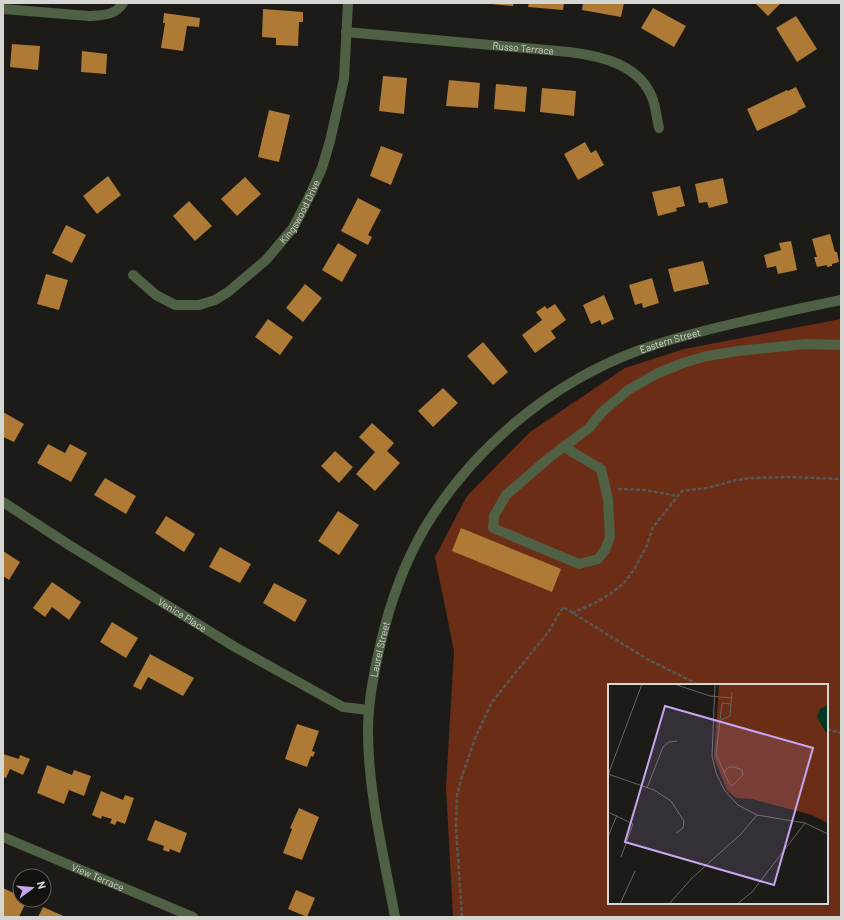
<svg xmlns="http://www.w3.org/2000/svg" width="844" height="920" font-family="Barlow,sans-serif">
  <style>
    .green { fill: #6c2d17; fill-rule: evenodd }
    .building { fill: #ae7a36 }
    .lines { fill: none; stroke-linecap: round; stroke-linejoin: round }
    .path { stroke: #575753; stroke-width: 2.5; stroke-dasharray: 4 2; stroke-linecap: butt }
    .minor { stroke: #4f6045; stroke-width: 10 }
    .labels { text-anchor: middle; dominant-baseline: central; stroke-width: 4; stroke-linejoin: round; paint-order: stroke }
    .street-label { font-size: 10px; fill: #d5d5d2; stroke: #13120e }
    .inset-road { fill: none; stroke: #666562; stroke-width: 1 }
    .view { fill: #c6a6f0; fill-opacity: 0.15; stroke: #c6a6f0; stroke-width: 2 }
    .inset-edge { fill: none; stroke: #d5d5d2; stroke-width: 2 }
  </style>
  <rect width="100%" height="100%" fill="#1c1b17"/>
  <path class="green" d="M 841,319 L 841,917 L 453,917 L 446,787 L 454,651 L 435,557 L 467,496 L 530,432 L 625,368 L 684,349 ZM 609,685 L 827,685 L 827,903 L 609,903 Z"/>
  <g class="building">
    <path d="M 491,3 L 514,3 L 513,6 L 491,4 Z"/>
    <path d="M 529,3 L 564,3 L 563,10 L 528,7 Z"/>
    <path d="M 583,3 L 624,3 L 621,17 L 582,10 Z"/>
    <path d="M 755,3 L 781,3 L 768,16 Z"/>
    <path d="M 653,8 L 686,26 L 674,47 L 641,28 Z"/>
    <path d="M 263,9 L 303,12 L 303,22 L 299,22 L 298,46 L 276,45 L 276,38 L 262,37 Z"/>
    <path d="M 164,13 L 200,18 L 199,27 L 187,26 L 183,51 L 161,48 L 165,23 L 163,23 Z"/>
    <path d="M 796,16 L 817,49 L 797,62 L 776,28 Z"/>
    <path d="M 12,44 L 40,46 L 38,70 L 10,67 Z"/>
    <path d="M 82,51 L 107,54 L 106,74 L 81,72 Z"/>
    <path d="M 383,76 L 407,78 L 404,114 L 379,111 Z"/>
    <path d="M 449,80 L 480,83 L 478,108 L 446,106 Z"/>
    <path d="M 496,84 L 527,87 L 525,112 L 494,109 Z"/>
    <path d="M 796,87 L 806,107 L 797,111 L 798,112 L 757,131 L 747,109 L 787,90 L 788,91 Z"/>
    <path d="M 542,88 L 576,91 L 574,116 L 540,112 Z"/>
    <path d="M 269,110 L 290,115 L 279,162 L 258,157 Z"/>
    <path d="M 585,142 L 591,153 L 596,150 L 604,165 L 578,180 L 564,154 Z"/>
    <path d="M 381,146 L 403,154 L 391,185 L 370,176 Z"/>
    <path d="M 108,176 L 121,195 L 97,214 L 83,196 Z"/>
    <path d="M 245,177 L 261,194 L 237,216 L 221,199 Z"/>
    <path d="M 723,178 L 728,203 L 709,208 L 707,202 L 699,203 L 695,184 Z"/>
    <path d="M 680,186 L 685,206 L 676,208 L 677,211 L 658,216 L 652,192 Z"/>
    <path d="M 358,198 L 381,210 L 368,235 L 372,237 L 368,245 L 341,231 Z"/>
    <path d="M 189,201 L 212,226 L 195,241 L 173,216 Z"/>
    <path d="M 66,225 L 86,235 L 72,263 L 52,253 Z"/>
    <path d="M 830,234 L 835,252 L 837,252 L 839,262 L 832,264 L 832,266 L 827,267 L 827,265 L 817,267 L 814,257 L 817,257 L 812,239 Z"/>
    <path d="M 791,241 L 797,270 L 778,274 L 776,266 L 767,268 L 764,255 L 781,250 L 779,243 Z"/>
    <path d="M 338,243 L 357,255 L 342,282 L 322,270 Z"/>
    <path d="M 703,261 L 709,284 L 674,292 L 668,269 Z"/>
    <path d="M 46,274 L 68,280 L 59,310 L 37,304 Z"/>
    <path d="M 652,278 L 659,303 L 643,308 L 642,303 L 635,305 L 629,285 Z"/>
    <path d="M 305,284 L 322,298 L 303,322 L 286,308 Z"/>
    <path d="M 604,295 L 614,319 L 602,325 L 600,320 L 591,324 L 583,305 Z"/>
    <path d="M 555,304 L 566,320 L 551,331 L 556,338 L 535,353 L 522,335 L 542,320 L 536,312 L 545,306 L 547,309 Z"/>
    <path d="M 268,319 L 293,337 L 280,355 L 255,337 Z"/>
    <path d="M 483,342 L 508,372 L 493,385 L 467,356 Z"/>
    <path d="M 443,388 L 458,403 L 433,427 L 418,411 Z"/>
    <path d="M 3,412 L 24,424 L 14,442 L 3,437 Z"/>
    <path d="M 372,423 L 394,443 L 387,451 L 400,463 L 375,491 L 356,474 L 375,452 L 359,437 Z"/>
    <path d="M 48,444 L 65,453 L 70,444 L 87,453 L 71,482 L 37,463 Z"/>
    <path d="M 335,451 L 353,467 L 339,483 L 321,466 Z"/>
    <path d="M 105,478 L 136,496 L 126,514 L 94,495 Z"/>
    <path d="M 338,511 L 359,525 L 339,555 L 318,541 Z"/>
    <path d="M 166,516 L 195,534 L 184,552 L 155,533 Z"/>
    <path d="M 461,528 L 561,569 L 552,592 L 452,551 Z"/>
    <path d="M 220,547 L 251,564 L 240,583 L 209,567 Z"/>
    <path d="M 3,551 L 20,562 L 9,580 L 3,576 Z"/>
    <path d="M 52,582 L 81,602 L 69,620 L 52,607 L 45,617 L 33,608 Z"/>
    <path d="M 274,583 L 307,600 L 295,622 L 263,603 Z"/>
    <path d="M 112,622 L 138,638 L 126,658 L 100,642 Z"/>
    <path d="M 150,654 L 194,678 L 183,696 L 148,677 L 141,690 L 133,686 Z"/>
    <path d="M 297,724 L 319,731 L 312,751 L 315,752 L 313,757 L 311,756 L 307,767 L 285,759 Z"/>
    <path d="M 3,754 L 19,759 L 20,755 L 30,759 L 23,775 L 10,769 L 6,778 L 3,777 Z"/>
    <path d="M 47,765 L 72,775 L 74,770 L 91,776 L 84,796 L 69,790 L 64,804 L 37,793 Z"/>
    <path d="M 101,791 L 123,800 L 125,795 L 134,798 L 125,824 L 117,821 L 115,825 L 110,823 L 112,819 L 102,816 L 101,819 L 92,815 Z"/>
    <path d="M 299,808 L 319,817 L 302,860 L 283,853 L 292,829 L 290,828 Z"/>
    <path d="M 155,820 L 187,833 L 180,853 L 170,849 L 169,852 L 163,850 L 164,846 L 147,840 Z"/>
    <path d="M 3,888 L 20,896 L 20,900 L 27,900 L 19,917 L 3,916 Z"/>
    <path d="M 296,890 L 315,898 L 307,917 L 288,909 Z"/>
    <path d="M 43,907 L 66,917 L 38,917 Z"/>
  </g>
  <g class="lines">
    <g class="path">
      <path d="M 618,489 L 645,490 L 677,496"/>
      <path d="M 572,613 L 595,603 L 610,594 L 624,583 L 635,568 L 647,545 L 653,527 L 682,491 L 707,488 L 736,480 L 753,478 L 787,477 L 841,479"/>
      <path d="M 827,729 L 841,733"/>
      <path d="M 462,917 L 456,828 L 457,796 L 461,779 L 476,736 L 492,702 L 549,631 L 563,607 L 647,659 L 699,685"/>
    </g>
    <g class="minor">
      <path d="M 3,9 L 89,16 C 102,15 115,16 123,3"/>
      <path id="s1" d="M 346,32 L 569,52 C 602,56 641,65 653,100 C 656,109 657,119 659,128"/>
      <path id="s2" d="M 133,275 L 156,295 L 175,305 L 199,305 L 215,300 L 228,292 L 266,260 L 293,228 L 310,195 L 322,168 L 330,141 L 344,79 L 348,3"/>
      <path d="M 564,447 L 601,469 L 608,499 L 610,537 L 605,550 L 598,559 L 579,564 L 493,528 L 494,516 L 506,495 L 550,457 L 589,428 L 602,412 L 628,390 L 656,374 L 683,363 L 707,356 L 738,351 L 806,344 L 841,345"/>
      <path id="s3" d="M 3,502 L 69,545 L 235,647 L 343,707 L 369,710"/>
      <path id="s4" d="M 3,837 L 193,917"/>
      <path id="s5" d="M 395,917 C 384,856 368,793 368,731 C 368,701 374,671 381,642 C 390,603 404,564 424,529 C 472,449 549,384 637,351 C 669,339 702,331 736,323 C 771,315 806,307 841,300"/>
    </g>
  </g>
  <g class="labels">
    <g class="street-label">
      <text stroke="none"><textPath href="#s1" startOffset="178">Russo Terrace</textPath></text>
      <text stroke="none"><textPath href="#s2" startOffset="217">Kingswood Drive</textPath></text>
      <text stroke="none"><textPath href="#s5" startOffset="717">Eastern Street</textPath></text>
      <text stroke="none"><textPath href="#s3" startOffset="212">Venice Place</textPath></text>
      <text stroke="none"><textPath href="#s5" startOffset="271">Laurel Street</textPath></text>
      <text stroke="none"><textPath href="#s4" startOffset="103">View Terrace</textPath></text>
    </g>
  </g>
  <g transform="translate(608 684)">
    <rect width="220" height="220" fill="#1c1b17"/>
    <path d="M 111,0 L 220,0 L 220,139 L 204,131 L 144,115 L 128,114 L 119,106 L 106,74 Z" fill="#6c2d17"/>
    <path d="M 220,21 L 220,47 L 218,49 L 209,33 L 212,25 Z" fill="#003725"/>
    <path class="inset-road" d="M 66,0 L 102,12 L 124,14M 107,0 L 104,72 L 108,89 L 117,107 L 130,121 L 149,131 L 197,139 L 220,150M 113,36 L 122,32 L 124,8M 116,88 L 121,83 L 126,83 L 134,86 L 135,91 L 124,102 L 121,99 L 110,75 L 108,70 L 114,19 L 123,20M 0,90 L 46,106 L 63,117 L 76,137 L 75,144 L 68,149M 0,91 L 34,0M 39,104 L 55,63 L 61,58 L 69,57M 0,128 L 25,140 L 13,173M 0,153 L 9,131M 12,220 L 27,187M 61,220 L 84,194 L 133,150 L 149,131M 129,220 L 144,208 L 197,139"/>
    <path class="view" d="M 57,22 L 205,64 L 166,201 L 17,158 Z"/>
    <rect width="220" height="220" class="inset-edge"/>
  </g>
  <rect width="844" height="920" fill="none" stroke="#d5d5d2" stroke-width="8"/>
  <g transform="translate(32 888) rotate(74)"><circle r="19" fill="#13120e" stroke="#61605c"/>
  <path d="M0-3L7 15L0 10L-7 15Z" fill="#c6a6f0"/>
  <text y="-6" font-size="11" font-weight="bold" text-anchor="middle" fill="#d5d5d2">N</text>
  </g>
</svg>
